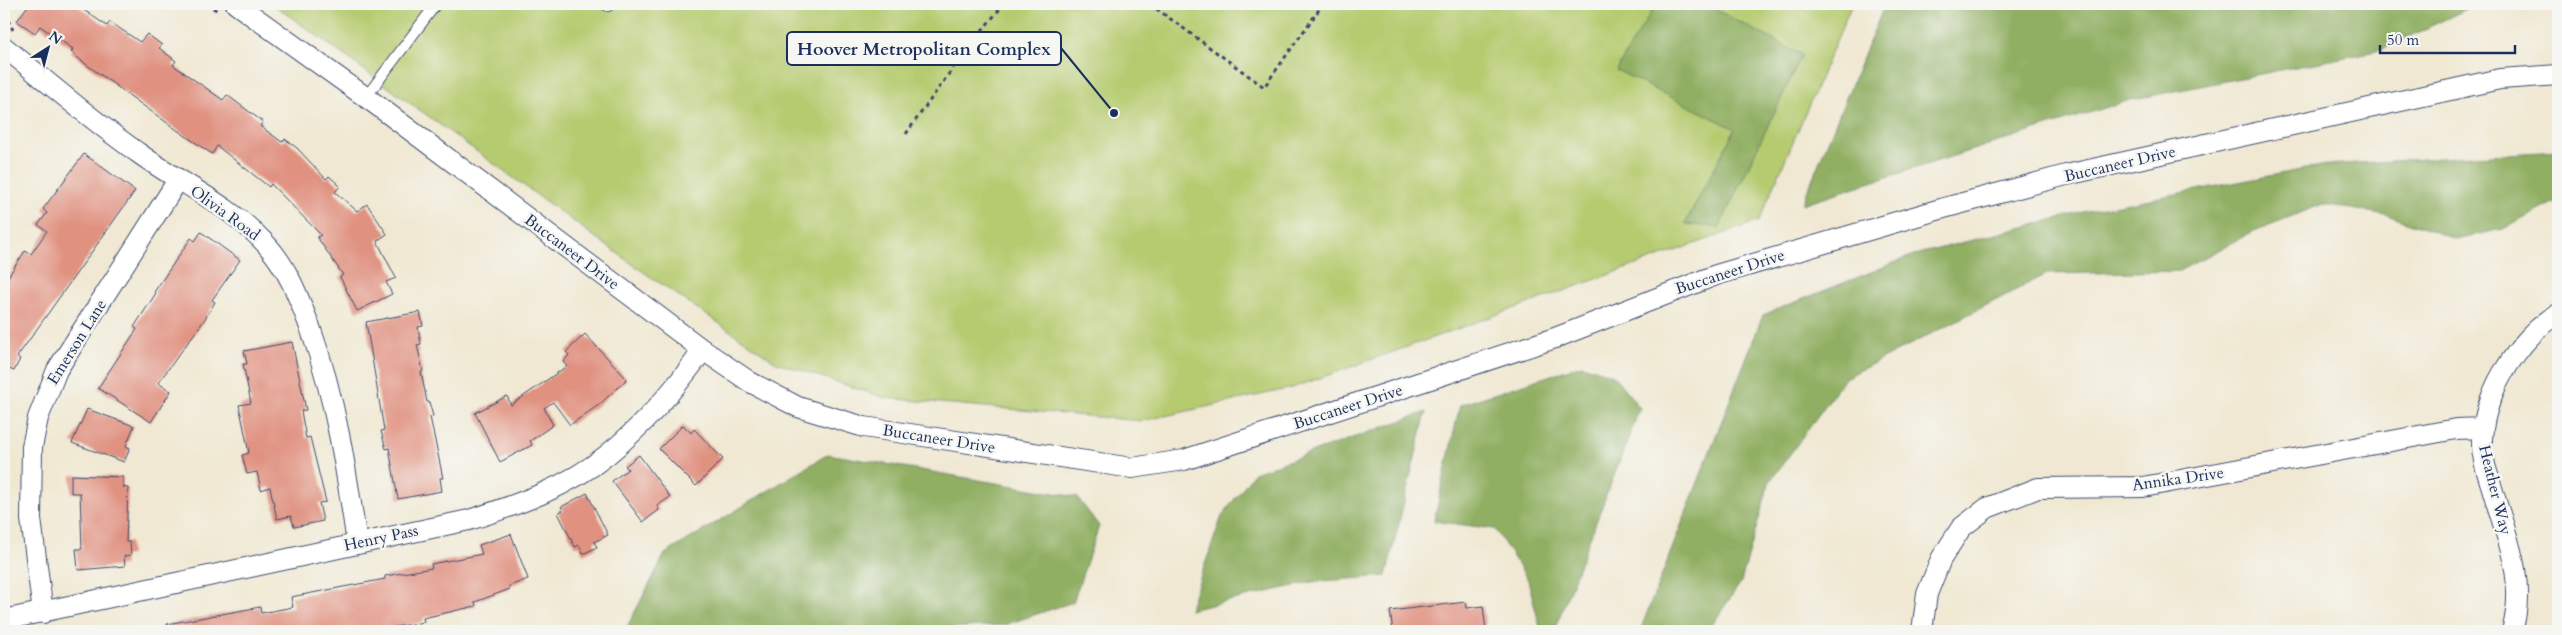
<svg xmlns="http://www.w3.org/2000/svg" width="2562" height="635" font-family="Cardo,serif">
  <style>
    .green { fill: #b6cb6f; stroke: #687d66 }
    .forest { fill: #90af62; stroke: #566f60 }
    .building { fill: #e09180 }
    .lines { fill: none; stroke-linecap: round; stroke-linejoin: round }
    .lane-casing { stroke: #3b4b6f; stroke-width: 12 }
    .street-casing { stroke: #3b4b6f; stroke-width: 22 }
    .path { stroke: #3b4b6f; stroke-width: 3; stroke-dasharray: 4 4; stroke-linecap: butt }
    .lane { stroke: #fff; stroke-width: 10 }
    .street { stroke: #fff; stroke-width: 20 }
    .labels { text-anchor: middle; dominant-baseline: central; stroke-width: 5; stroke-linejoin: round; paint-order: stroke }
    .street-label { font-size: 16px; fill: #1b2f5e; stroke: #f6f6f2 }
    .leader { fill: none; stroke: #1b2f5e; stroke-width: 2 }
    .callout-dot { fill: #1b2f5e; stroke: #f6f6f2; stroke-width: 2 }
    .callout { fill: #f6f6f2; stroke: #1b2f5e; stroke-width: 2 }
    .callout-label { font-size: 18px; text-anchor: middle; font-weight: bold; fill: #1b2f5e }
  </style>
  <rect width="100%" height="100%" fill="#f6f6f2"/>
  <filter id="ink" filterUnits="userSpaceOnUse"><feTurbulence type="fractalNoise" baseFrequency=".02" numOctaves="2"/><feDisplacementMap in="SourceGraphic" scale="10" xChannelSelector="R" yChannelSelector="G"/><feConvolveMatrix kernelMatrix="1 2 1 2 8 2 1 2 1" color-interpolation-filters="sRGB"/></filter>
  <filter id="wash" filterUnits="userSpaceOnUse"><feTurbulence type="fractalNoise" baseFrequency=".0096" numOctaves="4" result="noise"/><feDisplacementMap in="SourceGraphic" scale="20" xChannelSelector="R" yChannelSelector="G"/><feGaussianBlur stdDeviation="1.12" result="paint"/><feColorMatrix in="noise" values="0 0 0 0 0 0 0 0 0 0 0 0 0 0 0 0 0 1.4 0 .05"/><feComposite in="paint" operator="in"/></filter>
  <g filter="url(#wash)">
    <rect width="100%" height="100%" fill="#f0e8d2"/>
    <path class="green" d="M 273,4 L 1852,4 L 1759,221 L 1292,388 L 1142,421 L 885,398 L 776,362 L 642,271 Z"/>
    <g class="forest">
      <path d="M 1656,4 L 1705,4 L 1802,55 L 1719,228 L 1685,224 L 1735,129 L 1616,70 Z"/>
      <path d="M 1885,4 L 2477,4 L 2381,50 L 2130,100 L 1802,204 Z"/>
      <path d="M 2509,4 L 2558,4 L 2558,10 Z"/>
      <path d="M 2558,151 L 2558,201 L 2503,229 L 2455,239 L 2387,215 L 2323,204 L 2254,231 L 2179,271 L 2047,274 L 1845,378 L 1769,483 L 1741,582 L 1708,631 L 1640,631 L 1763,315 L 1914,255 L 2083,212 L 2326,165 Z"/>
      <path d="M 1582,365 L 1613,375 L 1640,408 L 1554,631 L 1541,631 L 1528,580 L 1495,529 L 1434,521 L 1460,405 Z"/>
      <path d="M 1426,412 L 1386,576 L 1311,582 L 1189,610 L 1222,516 L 1254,473 Z"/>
      <path d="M 828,454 L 1077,497 L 1099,526 L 1073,602 L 1004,625 L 894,631 L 625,631 L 665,554 Z"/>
    </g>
    <g id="blocks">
      <g class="building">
        <path d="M 29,4 L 75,4 L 107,26 L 110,22 L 140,42 L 147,34 L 162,45 L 159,48 L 176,61 L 173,65 L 223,100 L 227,95 L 263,122 L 260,126 L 282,142 L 285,139 L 297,148 L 326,179 L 329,176 L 340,186 L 335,192 L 357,211 L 367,204 L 387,234 L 377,241 L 396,278 L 386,282 L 392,294 L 357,311 L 340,277 L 343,275 L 317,237 L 321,235 L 271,184 L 269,187 L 217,146 L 212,154 L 177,130 L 83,62 L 71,52 L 73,49 L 40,26 L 35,33 L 17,21 Z"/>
        <path d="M 84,154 L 135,191 L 17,357 L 20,359 L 14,371 L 9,369 L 4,376 L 4,283 L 25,251 L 31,254 L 47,231 L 38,225 L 47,213 L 43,209 Z"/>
        <path d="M 201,232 L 240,260 L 212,300 L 215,302 L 203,322 L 158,383 L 171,391 L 151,422 L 98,388 L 137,329 L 134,327 L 156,293 L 154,292 L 191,238 L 195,241 Z"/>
        <path d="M 420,312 L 423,326 L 418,327 L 421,344 L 417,345 L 423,371 L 421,372 L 427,402 L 429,402 L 433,416 L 430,417 L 443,478 L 440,478 L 442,491 L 398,499 L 389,448 L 386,449 L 381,431 L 384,430 L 366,322 Z"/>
        <path d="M 585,334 L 627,379 L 600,404 L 570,425 L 553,402 L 544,408 L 553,425 L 530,441 L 532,445 L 500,462 L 475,413 L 507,396 L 511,405 L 567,366 L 563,362 L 569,355 L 566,352 Z"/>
        <path d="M 292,342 L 306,410 L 301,411 L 306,438 L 310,437 L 326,502 L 319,503 L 323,521 L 294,527 L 291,516 L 277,519 L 270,487 L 261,490 L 257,472 L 247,474 L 242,455 L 249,453 L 239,405 L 251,403 L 243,364 L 247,364 L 244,351 Z"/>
        <path d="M 87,409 L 134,426 L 126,446 L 130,448 L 124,462 L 72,443 Z"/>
        <path d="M 683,425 L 691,433 L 694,429 L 723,459 L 696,486 L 659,449 Z"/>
        <path d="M 639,455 L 670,497 L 657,506 L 659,510 L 643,522 L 612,481 L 628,469 L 625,466 Z"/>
        <path d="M 71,475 L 123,477 L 123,487 L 128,488 L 126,542 L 130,542 L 131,555 L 124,556 L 125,566 L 78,570 L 76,549 L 82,549 L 80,493 L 71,493 Z"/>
        <path d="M 587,493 L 608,535 L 594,542 L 597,547 L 583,554 L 579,545 L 575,547 L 558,513 L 563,510 L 561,507 Z"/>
        <path d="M 511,534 L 528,579 L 509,586 L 510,589 L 475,602 L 476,606 L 423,618 L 424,622 L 382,629 L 383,631 L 168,631 L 167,624 L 260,607 L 261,613 L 293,607 L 291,597 L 385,579 L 385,576 L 432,568 L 431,564 L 482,554 L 479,545 Z"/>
        <path d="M 1466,602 L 1467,608 L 1483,606 L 1486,631 L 1393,631 L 1390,611 Z"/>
      </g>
    </g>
  </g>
  <g filter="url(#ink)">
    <use href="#blocks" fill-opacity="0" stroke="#3b4b6f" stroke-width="1"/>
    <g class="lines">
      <defs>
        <g id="lane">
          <path d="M 605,4 L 608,6 L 609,4"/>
          <path d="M 366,97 L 436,4"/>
        </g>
        <g id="street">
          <path d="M 236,4 L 378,106 L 703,350 L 750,382 L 798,407 L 864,427 L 1132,468 L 1184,460 L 1555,338 L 1716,275 L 1944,208 L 2066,175 L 2500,79 L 2558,75"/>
          <path d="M 4,47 C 48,82 91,120 137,152 C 178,182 228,204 263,241 C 287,265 299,298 311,330 C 336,401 346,469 357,543"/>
          <path d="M 43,613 L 31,519 L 32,447 L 38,418 L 57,370 L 178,180"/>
          <path d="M 4,620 L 469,520 C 517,505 568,487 607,455 C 644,425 676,388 703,350"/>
          <path d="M 1922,631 L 1927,594 L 1941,559 L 1961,528 L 1987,508 L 2038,488 L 2143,487 L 2456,429 L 2483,428"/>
          <path d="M 2512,631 C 2527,579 2506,537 2492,488 C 2487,472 2481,456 2482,439 C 2483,415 2494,385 2508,365 C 2521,345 2537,326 2558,314"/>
        </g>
      </defs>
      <use href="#lane" class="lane-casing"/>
      <use href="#street" class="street-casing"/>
      <g class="path">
        <path d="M 6,4 L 7,18 L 13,30"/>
        <path d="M 206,4 L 218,11"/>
        <path d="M 1150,4 L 1264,87 L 1323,4"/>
        <path d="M 906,134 L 965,51 L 1004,4"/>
      </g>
      <use href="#lane" class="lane"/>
      <use href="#street" class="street"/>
    </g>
  </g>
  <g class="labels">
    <g class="street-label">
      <text transform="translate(2120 164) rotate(-13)">Buccaneer Drive</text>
      <text transform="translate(225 213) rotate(36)">Olivia Road</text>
      <text transform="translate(572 252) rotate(37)">Buccaneer Drive</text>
      <text transform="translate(1730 272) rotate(-18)">Buccaneer Drive</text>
      <text transform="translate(77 342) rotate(-58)">Emerson Lane</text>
      <text transform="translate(1348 407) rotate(-18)">Buccaneer Drive</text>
      <text transform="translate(939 439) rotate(9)">Buccaneer Drive</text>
      <text transform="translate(2178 479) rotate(-8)">Annika Drive</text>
      <text transform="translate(2495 490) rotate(76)">Heather Way</text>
      <text transform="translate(381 538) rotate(-12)">Henry Pass</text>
    </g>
  </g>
  <path class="leader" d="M1114 113L1061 48"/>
  <circle class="callout-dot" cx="1114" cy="113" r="5"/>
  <rect class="callout" x="787" y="32" width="274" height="33" rx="5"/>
  <g class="callout-label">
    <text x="924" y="55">Hoover Metropolitan Complex</text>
  </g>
  <rect width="2562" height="635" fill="none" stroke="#f6f6f2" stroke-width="20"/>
  <g transform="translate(48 48) rotate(36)" stroke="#f6f6f2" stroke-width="4" paint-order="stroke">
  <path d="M0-4L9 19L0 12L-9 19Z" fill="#1b2f5e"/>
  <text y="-8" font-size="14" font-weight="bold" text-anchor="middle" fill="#1b2f5e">N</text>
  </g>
  <path d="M2380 45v8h135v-8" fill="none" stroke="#1b2f5e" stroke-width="2.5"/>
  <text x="2387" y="45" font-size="15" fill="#1b2f5e" stroke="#f6f6f2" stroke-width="4" paint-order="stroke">50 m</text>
</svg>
